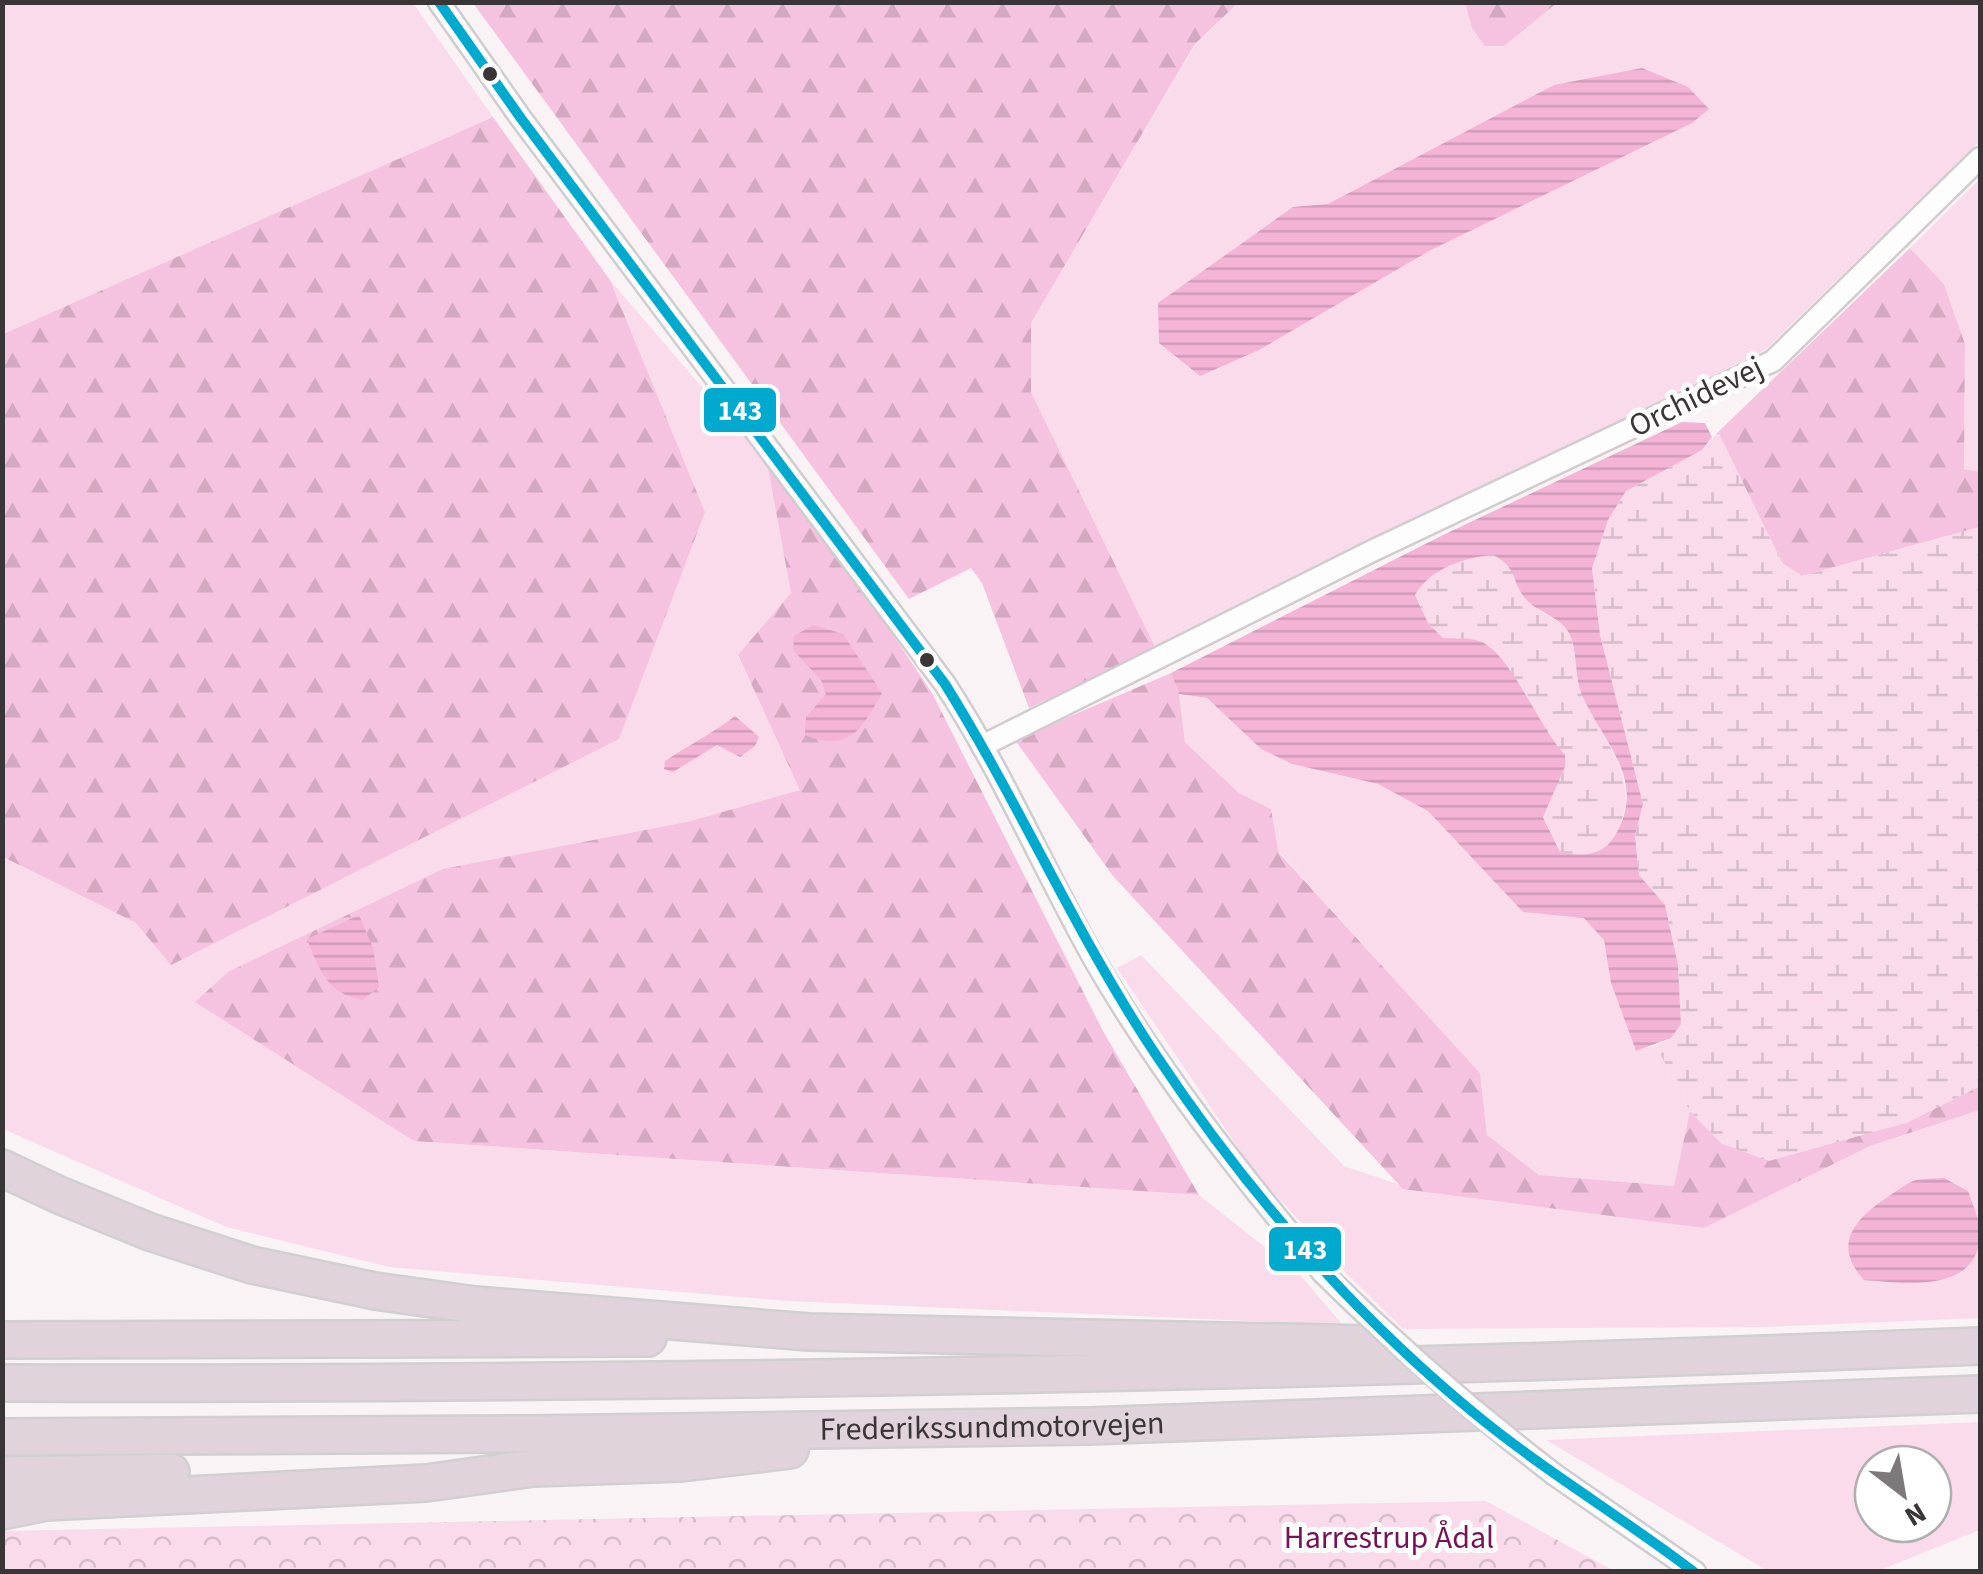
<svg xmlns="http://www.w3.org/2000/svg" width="1983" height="1574" font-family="'Source Sans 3',sans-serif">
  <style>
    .grass { fill: #f9dbeb; fill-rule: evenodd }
    .forest { fill: url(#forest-firs) }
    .wetland { fill: url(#wetland-marsh) }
    .park { fill: url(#park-crowns) }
    .water { fill: url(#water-rules); fill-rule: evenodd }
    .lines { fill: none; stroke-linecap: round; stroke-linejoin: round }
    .street-casing { stroke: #d1ccce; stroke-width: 25 }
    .highway-casing { stroke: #d1cfd0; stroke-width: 40 }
    .street { stroke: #fefdfe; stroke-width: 20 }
    .highway { stroke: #e0d3db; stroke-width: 35 }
    .street-bridge-casing { stroke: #d1ccce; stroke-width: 25; stroke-linecap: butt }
    .street-bridge { stroke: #fefdfe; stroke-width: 20 }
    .bus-1-casing { stroke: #fff; stroke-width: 18 }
    .bus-1 { stroke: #00a9ce; stroke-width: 10 }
    .bus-dot { fill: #3a3537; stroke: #fff; stroke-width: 4 }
    .labels { text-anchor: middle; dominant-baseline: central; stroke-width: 10; stroke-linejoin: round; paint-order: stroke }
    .street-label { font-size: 32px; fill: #3a3537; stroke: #fff }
    .park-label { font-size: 32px; fill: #771255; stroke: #fff }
    .line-badge { stroke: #fff; stroke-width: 4 }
    .badge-label { font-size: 28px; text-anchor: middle; font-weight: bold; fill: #fff }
  </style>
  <defs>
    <pattern id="forest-firs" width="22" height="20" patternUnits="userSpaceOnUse" patternTransform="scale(2.5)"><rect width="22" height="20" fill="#f5c3df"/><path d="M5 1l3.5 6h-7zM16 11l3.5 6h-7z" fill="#d3a8c0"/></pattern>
    <pattern id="wetland-marsh" width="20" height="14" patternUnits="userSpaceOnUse" patternTransform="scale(2.5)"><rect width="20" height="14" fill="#f9dbeb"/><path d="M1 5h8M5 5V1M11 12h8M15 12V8" fill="none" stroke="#d6bdca"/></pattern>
    <pattern id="park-crowns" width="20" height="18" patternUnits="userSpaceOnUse" patternTransform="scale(2.5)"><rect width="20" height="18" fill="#f9dbeb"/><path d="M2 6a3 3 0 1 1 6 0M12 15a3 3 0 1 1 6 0" fill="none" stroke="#d6bdca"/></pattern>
    <pattern id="water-rules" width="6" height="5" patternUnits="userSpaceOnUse" patternTransform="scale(2.5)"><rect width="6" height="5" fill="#f3b4d6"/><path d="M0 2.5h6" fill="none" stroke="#d19bb8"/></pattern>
  </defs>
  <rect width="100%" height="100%" fill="#f9f3f6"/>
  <g class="grass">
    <path d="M 3,3 L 413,3 L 493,117 L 3,334 Z"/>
    <path d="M 1238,3 L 1465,3 L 1472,28 L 1504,46 L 1557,3 L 1980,3 L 1980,141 L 1765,350 L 1156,649 L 1031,392 L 1031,323 L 1196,44 Z"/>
    <path d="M 1980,179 L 1980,472 L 1964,469 L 1965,344 L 1944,284 L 1910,248 Z"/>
    <path d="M 610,280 L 767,463 L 791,593 L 738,656 L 801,790 L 687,822 L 414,1141 L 1199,1195 L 1299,1274 L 1343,1325 L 788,1301 L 389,1267 L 226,1227 L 3,1129 L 2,857 L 136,923 L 705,512 Z"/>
    <path d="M 1179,694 L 1207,698 L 1261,749 L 1292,764 L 1378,784 L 1429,811 L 1523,912 L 1584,917 L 1604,939 L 1611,983 L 1636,1050 L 1656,1046 L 1690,1111 L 1675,1186 L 1539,1175 L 1487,1135 L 1480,1073 L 1279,852 L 1271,809 L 1239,793 L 1185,742 Z"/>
    <path d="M 1141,955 L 1344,1166 L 1398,1184 L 1704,1228 L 1870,1146 L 1980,1110 L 1980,1318 L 1763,1327 L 1403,1329 L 1346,1273 L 1251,1167 L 1117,968 Z"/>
    <path d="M 1980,1422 L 1980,1530 L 1878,1571 L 1768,1571 L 1546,1440 ZM 1933,1464 L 1933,1524 L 1873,1524 L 1873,1464 Z"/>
  </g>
  <g class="forest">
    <path d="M 473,3 L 1238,3 L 1195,44 L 1031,323 L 1031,392 L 1156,649 L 1029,708 L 982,583 L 971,568 L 909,599 Z"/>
    <path d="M 1465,3 L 1465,2 L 1557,3 L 1504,46 L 1485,46 L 1472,28 Z"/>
    <path d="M 493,117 L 610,280 L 705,512 L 619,739 L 171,965 L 136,923 L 3,857 L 3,334 Z"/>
    <path d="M 1910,248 L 1944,284 L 1965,344 L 1964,469 L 1980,472 L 1980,527 L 1802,576 L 1782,563 L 1718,432 Z"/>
    <path d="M 767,463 L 865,593 L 932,693 L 1104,1033 L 1199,1195 L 414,1141 L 195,1002 L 228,972 L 443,869 L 687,822 L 800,790 L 738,655 L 791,593 Z"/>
    <path d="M 1171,673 L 1179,694 L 1185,742 L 1239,793 L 1271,809 L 1279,853 L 1480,1073 L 1487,1135 L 1539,1175 L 1674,1186 L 1690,1111 L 1722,1144 L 1906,1123 L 1980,1086 L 1980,1110 L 1870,1146 L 1704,1228 L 1403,1189 L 1113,876 L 1015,740 Z"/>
  </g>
  <g class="wetland">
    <path d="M 1718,432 L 1782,563 L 1802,576 L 1980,527 L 1980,1086 L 1906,1123 L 1769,1161 L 1722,1144 L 1690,1111 L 1656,1046 L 1671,1038 L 1681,1024 L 1678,965 L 1665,905 L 1639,875 L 1635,836 L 1643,804 L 1600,635 L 1592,568 L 1608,520 L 1626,491 L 1702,450 Z"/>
    <path d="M 1493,555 L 1509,563 C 1518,580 1522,594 1536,608 C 1548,618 1564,620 1571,636 C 1578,655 1574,678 1583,696 C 1604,742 1646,785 1614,837 C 1602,857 1580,856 1560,852 L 1543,816 L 1565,767 L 1565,755 L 1549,738 L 1480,640 L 1443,638 L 1428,623 L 1415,594 C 1431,569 1465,557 1493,555 Z"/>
  </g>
  <path class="park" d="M 1486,1501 L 1614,1571 L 3,1572 L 2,1531 Z"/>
  <g class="water">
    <path d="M 1642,68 L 1688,87 L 1709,109 L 1692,123 L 1429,251 L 1259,350 L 1200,376 L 1159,343 L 1158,303 L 1293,207 L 1328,204 L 1554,85 Z"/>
    <path d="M 1682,422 L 1705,423 L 1712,437 L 1702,450 L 1626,491 L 1608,520 L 1592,568 L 1600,635 L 1643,804 L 1635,836 L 1639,875 L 1665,905 L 1678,965 L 1681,1024 L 1671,1038 L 1636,1051 L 1611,983 L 1604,940 L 1584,918 L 1523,912 L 1428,811 L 1378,784 L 1292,764 L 1261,749 L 1207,698 L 1179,694 L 1171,673 L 1441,536 ZM 1493,555 C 1520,568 1510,585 1529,602 C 1541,614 1563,618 1570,635 C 1578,653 1574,677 1582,695 C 1603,743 1649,781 1614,837 C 1602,857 1580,856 1560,852 L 1543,817 L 1565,767 L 1565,755 C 1538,726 1513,658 1482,642 C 1472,637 1455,639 1443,638 L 1428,623 L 1415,595 C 1430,569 1465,557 1493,555 Z"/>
    <path d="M 813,625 L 843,634 L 882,693 C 862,729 849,753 805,735 L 806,717 L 826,694 L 821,680 L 793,650 L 794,636 Z"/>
    <path d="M 735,716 L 759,737 L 755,746 L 740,757 L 717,745 L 673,772 L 664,769 L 665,761 C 689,745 713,733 735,716 Z"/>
    <path d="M 359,915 L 373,948 L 379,987 L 362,1000 C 327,993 320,971 307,939 Z"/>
    <path d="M 1944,1178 L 1968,1191 C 1972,1203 1978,1216 1980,1228 C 1983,1295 1906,1283 1864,1280 C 1832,1245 1854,1220 1886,1198 C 1894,1193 1904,1185 1913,1181 C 1922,1178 1935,1179 1944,1178 Z"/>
  </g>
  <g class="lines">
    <defs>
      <g id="street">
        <path d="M 439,2 L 520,117 L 945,684 C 1002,771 1043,868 1094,959 C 1159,1072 1240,1174 1323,1273"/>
        <path d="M 982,746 L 1370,552 L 1773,361 L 1980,158"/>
        <path d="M 1555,1475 L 1695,1572"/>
      </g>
      <g id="highway">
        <path d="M 2,1168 L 59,1195 L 150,1232 L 252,1265 L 375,1291 L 475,1305 L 809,1332 L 1370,1344"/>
        <path d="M 2,1340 L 648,1338"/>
        <path d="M 2,1383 C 662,1385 1321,1372 1980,1346"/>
        <path id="s1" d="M 2,1437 L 529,1434 L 1088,1426 L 1980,1394"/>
        <path d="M 2,1475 L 171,1472"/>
        <path d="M 2,1511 L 46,1502 L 426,1483 L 533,1468 L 681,1463 L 790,1450"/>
      </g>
    </defs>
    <use href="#street" class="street-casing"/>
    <use href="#highway" class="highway-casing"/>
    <use href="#street" class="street"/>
    <use href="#highway" class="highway"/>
    <defs>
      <path id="street-bridge" d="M 1323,1273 C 1397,1346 1473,1412 1555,1475"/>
    </defs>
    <use href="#street-bridge" class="street-bridge-casing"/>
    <use href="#street-bridge" class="street-bridge"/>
    <defs>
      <path id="bus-1" d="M 439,2 L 520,117 L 945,684 C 1021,806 1078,939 1158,1058 C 1246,1190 1351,1312 1474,1413 C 1543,1470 1622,1517 1694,1572"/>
    </defs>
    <use href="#bus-1" class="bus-1-casing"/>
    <use href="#bus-1" class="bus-1"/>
  </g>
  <g class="bus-dot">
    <circle cx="490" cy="74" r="9"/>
    <circle cx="927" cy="660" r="9"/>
  </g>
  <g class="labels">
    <g class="street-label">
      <text transform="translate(1696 397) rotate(-26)">Orchidevej</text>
      <text stroke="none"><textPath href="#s1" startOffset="990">Frederikssundmotorvejen</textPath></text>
    </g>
    <g class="park-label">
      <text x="1389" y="1538">Harrestrup Ådal</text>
    </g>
  </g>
  <g class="line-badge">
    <rect x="702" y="386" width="76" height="48" rx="10" fill="#00a9ce"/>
    <rect x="1267" y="1225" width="76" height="48" rx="10" fill="#00a9ce"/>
  </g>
  <g class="badge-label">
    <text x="740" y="420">143</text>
    <text x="1305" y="1259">143</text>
  </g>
  <rect width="1983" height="1574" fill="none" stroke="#3a3537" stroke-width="10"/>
  <g transform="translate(1903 1494) rotate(149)"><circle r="48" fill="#ffffff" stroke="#b0aeaf" stroke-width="2.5"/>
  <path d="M0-8L18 38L0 25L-18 38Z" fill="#7d787a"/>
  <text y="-15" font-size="28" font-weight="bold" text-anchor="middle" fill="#3a3537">N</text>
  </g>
</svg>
